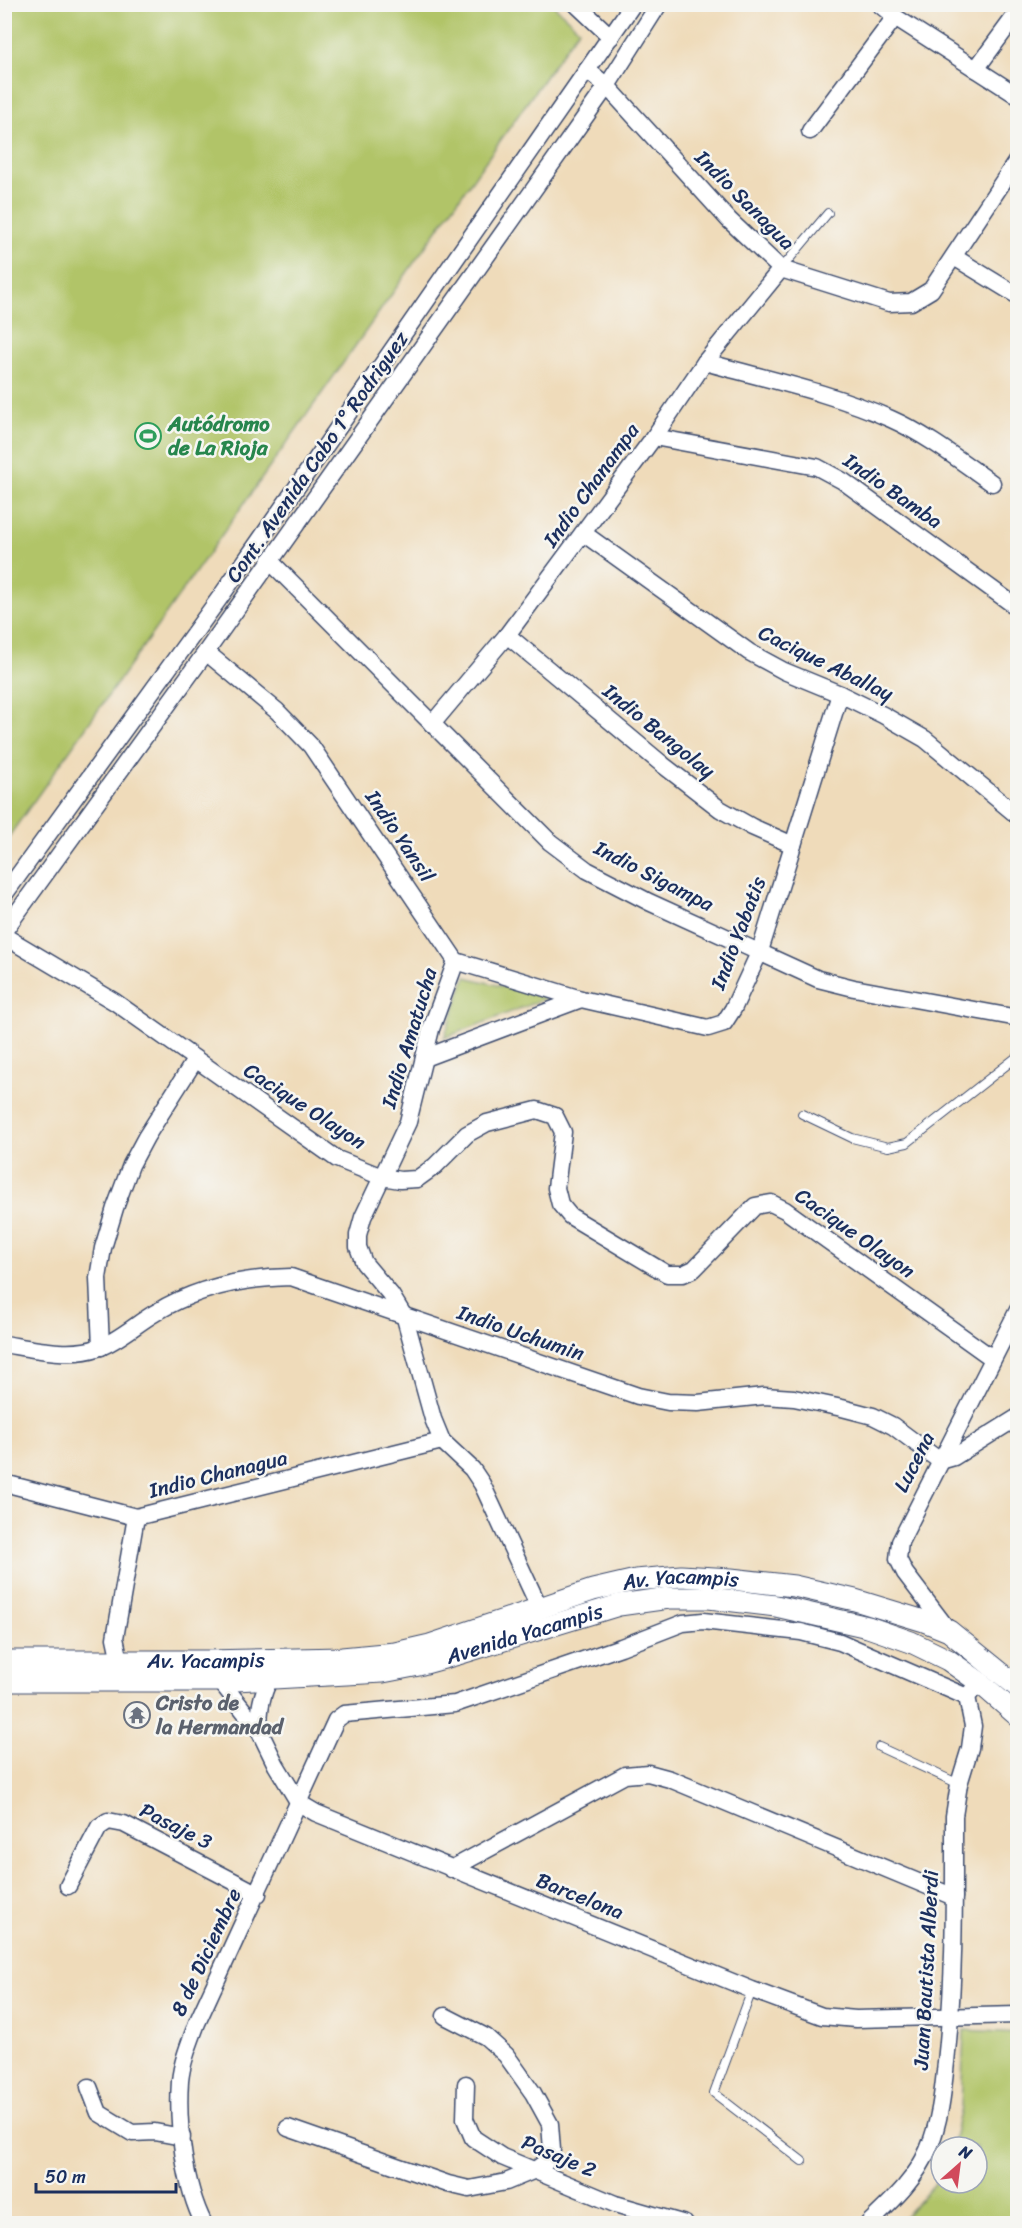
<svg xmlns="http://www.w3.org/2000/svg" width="1022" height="2228" font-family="Sriracha,sans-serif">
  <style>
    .green { fill: #b1c468; stroke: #667a63; stroke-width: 1.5 }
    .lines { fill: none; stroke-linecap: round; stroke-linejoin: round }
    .service-casing { stroke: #3b496c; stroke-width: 10 }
    .minor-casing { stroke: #3b496c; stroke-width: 19 }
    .tertiary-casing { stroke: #3b496c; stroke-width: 23 }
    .service { stroke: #fff; stroke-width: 8 }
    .minor { stroke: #fff; stroke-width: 16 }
    .tertiary { stroke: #fff; stroke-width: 21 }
    .labels { text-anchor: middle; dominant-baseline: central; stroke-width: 5; stroke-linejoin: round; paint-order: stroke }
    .street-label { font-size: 21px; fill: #1b2f5e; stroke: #f6f6f2 }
    .leisure-label { font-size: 21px; font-weight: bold; fill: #27864d; stroke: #f6f6f2; text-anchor: start }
    .worship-label { font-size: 21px; font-weight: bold; fill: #5b616d; stroke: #f6f6f2; text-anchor: start }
  </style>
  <rect width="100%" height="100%" fill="#f6f6f2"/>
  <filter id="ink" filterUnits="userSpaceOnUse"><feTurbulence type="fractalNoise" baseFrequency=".0167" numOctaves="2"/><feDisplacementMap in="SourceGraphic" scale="12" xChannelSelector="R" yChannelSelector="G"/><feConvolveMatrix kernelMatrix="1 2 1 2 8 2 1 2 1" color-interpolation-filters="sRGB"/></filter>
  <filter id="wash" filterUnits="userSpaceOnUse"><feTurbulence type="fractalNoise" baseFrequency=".008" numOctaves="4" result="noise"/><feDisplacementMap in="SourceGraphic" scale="24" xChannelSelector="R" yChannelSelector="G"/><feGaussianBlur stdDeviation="1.35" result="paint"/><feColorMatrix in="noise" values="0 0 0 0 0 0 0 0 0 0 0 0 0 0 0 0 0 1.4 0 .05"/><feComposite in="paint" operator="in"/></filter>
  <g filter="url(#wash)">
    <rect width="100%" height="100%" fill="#efdbba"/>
    <g class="green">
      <path d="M 5,4 L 552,4 L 579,29 L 5,842 Z"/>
      <path d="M 466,977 L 547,998 L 444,1038 Z"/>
      <path d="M 964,2030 L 1017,2033 L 1017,2223 L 899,2223 L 941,2177 L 941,2183 L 977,2183 L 977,2147 L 952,2147 L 961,2108 Z"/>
    </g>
  </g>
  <g filter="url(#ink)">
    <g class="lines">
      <defs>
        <g id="service">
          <path d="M 781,269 L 828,213"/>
          <path d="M 802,1114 L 852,1138 L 888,1147 L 907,1143 L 1018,1056"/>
          <path d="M 879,1747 L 959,1784"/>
          <path d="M 752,1990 L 714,2093 L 802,2161"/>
        </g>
        <g id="minor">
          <path d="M 576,4 L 611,37"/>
          <path d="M 879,4 L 895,17 L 1018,96"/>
          <path d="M 976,69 L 1018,12"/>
          <path d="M 587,70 L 607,86 L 729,220 L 781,269 L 889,303 L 911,302 L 931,290 L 1018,159"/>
          <path d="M 810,131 L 895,17"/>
          <path d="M 954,257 L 1018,296"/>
          <path d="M 705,362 C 766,379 833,393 891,419 C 927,435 959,460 992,483"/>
          <path d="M 654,437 L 817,467 L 843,481 L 1018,608"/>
          <path d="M 583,533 L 749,652 L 784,671 L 840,694 L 883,715 L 925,739 L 1018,816"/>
          <path d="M 270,561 L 550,842 L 587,870 L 649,902 L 818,979 L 854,988 L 1018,1018"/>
          <path d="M 507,635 L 663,765 L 720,809 L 752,827 L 793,845"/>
          <path d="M 206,652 L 277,711 L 311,746 L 456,961 L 581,999 L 708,1028 L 724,1023 L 733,1009 L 760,951 L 840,694"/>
          <path d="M 432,724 L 507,635 L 654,437 L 705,362 L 781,269"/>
          <path d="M 4,895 L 221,596 L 633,4"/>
          <path d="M 4,931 L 206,652 L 607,86 L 659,4"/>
          <path d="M 4,936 L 115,1002 L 337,1159 L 382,1177 L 400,1180 L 417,1179 L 435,1166 L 467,1134 L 487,1123 L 537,1110 L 555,1116 L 563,1132 L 556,1188 L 560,1204 L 570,1216 L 667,1274 L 683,1274 L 694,1269 L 755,1206 L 771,1203 L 785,1210 L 992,1358"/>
          <path d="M 456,961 L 431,1029 L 408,1122 L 363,1217 L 358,1235 L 358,1247 L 364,1263 L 391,1295 L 405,1318 L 433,1419 L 442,1441 L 472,1469 L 482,1484 L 540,1609"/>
          <path d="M 424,1058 L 581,999"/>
          <path d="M 4,1344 C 34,1349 71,1358 100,1347 C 116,1342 139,1322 155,1313 C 197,1287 243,1278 291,1277 L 638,1396 L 668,1402 L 698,1403 L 764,1396 L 794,1398 L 842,1408 L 873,1416 L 893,1426 L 940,1461 L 954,1457 L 1018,1417"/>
          <path d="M 101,1347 L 98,1278 L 103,1248 L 115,1208 L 131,1165 L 146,1137 L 195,1060"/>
          <path d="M 4,1483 L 136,1517 L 442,1441"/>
          <path d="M 949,1631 L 905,1573 L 898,1559 L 900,1542 L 1018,1310"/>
          <path d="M 129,1670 L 120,1661 L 115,1638 L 136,1517"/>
          <path d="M 214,1673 L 259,1730 L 276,1765 L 299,1803 L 316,1813 L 752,1990 L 822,2016 L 856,2019 L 1018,2015"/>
          <path d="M 259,1730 C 259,1710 261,1696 270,1678"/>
          <path d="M 451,1869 L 625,1775 L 648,1773 L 670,1779 L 954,1897"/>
          <path d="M 68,1886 L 99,1827 L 108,1821 L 124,1824 L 258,1894"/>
          <path d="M 466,2084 L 465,2119 L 473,2138 L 502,2157 L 615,2204 L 685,2224"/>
          <path d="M 89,2087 L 99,2113 L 132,2133 L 155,2132 L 182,2137"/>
          <path d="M 288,2128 L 448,2184 L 469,2189 L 506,2182 L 535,2170 L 546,2162 L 552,2150 L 550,2124 L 533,2093 L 506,2055 L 486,2037 L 445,2016"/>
          <path d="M 204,2224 C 184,2185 177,2124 180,2081 C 182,2061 190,2042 197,2023 L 336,1720 L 344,1714 L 455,1704 L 621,1647 L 683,1623 L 703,1621 L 801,1632 L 840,1642 L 967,1697 L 979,1682"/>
          <path d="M 868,2224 C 891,2202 915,2181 928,2150 C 940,2122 943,2092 946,2062 C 955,1980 954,1898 954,1816 L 959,1784 L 970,1748 L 973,1726 L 967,1697"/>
        </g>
        <g id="tertiary">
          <path id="s1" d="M 4,1661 L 207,1661 L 342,1658 L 395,1653 L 430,1645 L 593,1590 L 636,1580 L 681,1576 L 731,1579 L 794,1586 L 855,1600 L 924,1621 L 949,1631 L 1018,1687"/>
          <path id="s2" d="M 4,1681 L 219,1681 L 383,1672 L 419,1665 L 455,1655 L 619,1605 L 669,1598 L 709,1598 L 776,1606 L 868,1627 L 911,1642 L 948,1660 L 979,1682 L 1018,1716"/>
        </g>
      </defs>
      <use href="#service" class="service-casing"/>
      <use href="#minor" class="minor-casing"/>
      <use href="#tertiary" class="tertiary-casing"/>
      <use href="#service" class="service"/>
      <use href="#minor" class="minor"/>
      <use href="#tertiary" class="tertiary"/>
    </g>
  </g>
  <defs>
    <symbol id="stadium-ring" viewBox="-11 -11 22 22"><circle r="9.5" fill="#f6f6f2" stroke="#2e9e5b" stroke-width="1.5"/><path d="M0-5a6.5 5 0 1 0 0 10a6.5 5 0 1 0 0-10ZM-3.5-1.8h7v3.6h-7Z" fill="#2e9e5b"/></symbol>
    <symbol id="temple-ring" viewBox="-11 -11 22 22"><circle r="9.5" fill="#f6f6f2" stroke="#6b7280" stroke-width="1.5"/><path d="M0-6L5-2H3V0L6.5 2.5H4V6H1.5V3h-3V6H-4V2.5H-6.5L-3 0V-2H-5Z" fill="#6b7280"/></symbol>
  </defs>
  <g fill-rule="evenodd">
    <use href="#stadium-ring" x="133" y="421" width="30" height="30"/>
    <use href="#temple-ring" x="122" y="1700" width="30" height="30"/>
  </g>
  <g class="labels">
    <g class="street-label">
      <text transform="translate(745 200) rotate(45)">Indio Sanagua</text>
      <text transform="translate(317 457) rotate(-55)">Cont. Avenida Cabo 1° Rodriguez</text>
      <text transform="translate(591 485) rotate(-54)">Indio Chanampa</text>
      <text transform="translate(893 491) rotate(35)">Indio Bamba</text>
      <text transform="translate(826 663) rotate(26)">Cacique Aballay</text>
      <text transform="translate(659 731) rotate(39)">Indio Bangolay</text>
      <text transform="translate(400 836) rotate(56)">Indio Yansil</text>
      <text transform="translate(654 876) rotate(27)">Indio Sigampa</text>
      <text transform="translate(738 933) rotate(-69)">Indio Yabatis</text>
      <text transform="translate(409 1038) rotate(-73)">Indio Amatucha</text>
      <text transform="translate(305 1106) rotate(33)">Cacique Olayon</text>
      <text transform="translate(855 1233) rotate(35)">Cacique Olayon</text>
      <text transform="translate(521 1333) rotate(19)">Indio Uchumin</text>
      <text transform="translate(914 1462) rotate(-63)">Lucena</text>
      <text transform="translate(218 1474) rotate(-14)">Indio Chanagua</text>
      <text stroke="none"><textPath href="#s1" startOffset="688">Av. Yacampis</textPath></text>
      <text stroke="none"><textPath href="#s2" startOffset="526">Avenida Yacampis</textPath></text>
      <text stroke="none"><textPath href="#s1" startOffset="202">Av. Yacampis</textPath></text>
      <text transform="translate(176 1826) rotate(27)">Pasaje 3</text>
      <text transform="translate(580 1896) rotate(22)">Barcelona</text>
      <text transform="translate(206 1952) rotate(-65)">8 de Diciembre</text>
      <text transform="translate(926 1970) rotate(-87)">Juan Bautista Alberdi</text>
      <text transform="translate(559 2156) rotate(23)">Pasaje 2</text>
    </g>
    <g class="leisure-label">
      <text x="168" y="424">Autódromo<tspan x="168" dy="24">de La Rioja</tspan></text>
    </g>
    <g class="worship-label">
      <text x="156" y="1703">Cristo de<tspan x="156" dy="24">la Hermandad</tspan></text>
    </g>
  </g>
  <rect width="1022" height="2228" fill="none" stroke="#f6f6f2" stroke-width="24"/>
  <g transform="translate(959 2165) rotate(28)"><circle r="28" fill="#f6f6f2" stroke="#9ea6b7" stroke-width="1.5"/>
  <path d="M0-4.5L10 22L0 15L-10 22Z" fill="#d1495b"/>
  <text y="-9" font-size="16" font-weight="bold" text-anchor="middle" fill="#1b2f5e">N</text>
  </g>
  <path d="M36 2183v9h140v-9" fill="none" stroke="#1b2f5e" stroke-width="3"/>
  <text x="45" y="2183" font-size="18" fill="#1b2f5e" stroke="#f6f6f2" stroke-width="4.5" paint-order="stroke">50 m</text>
</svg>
